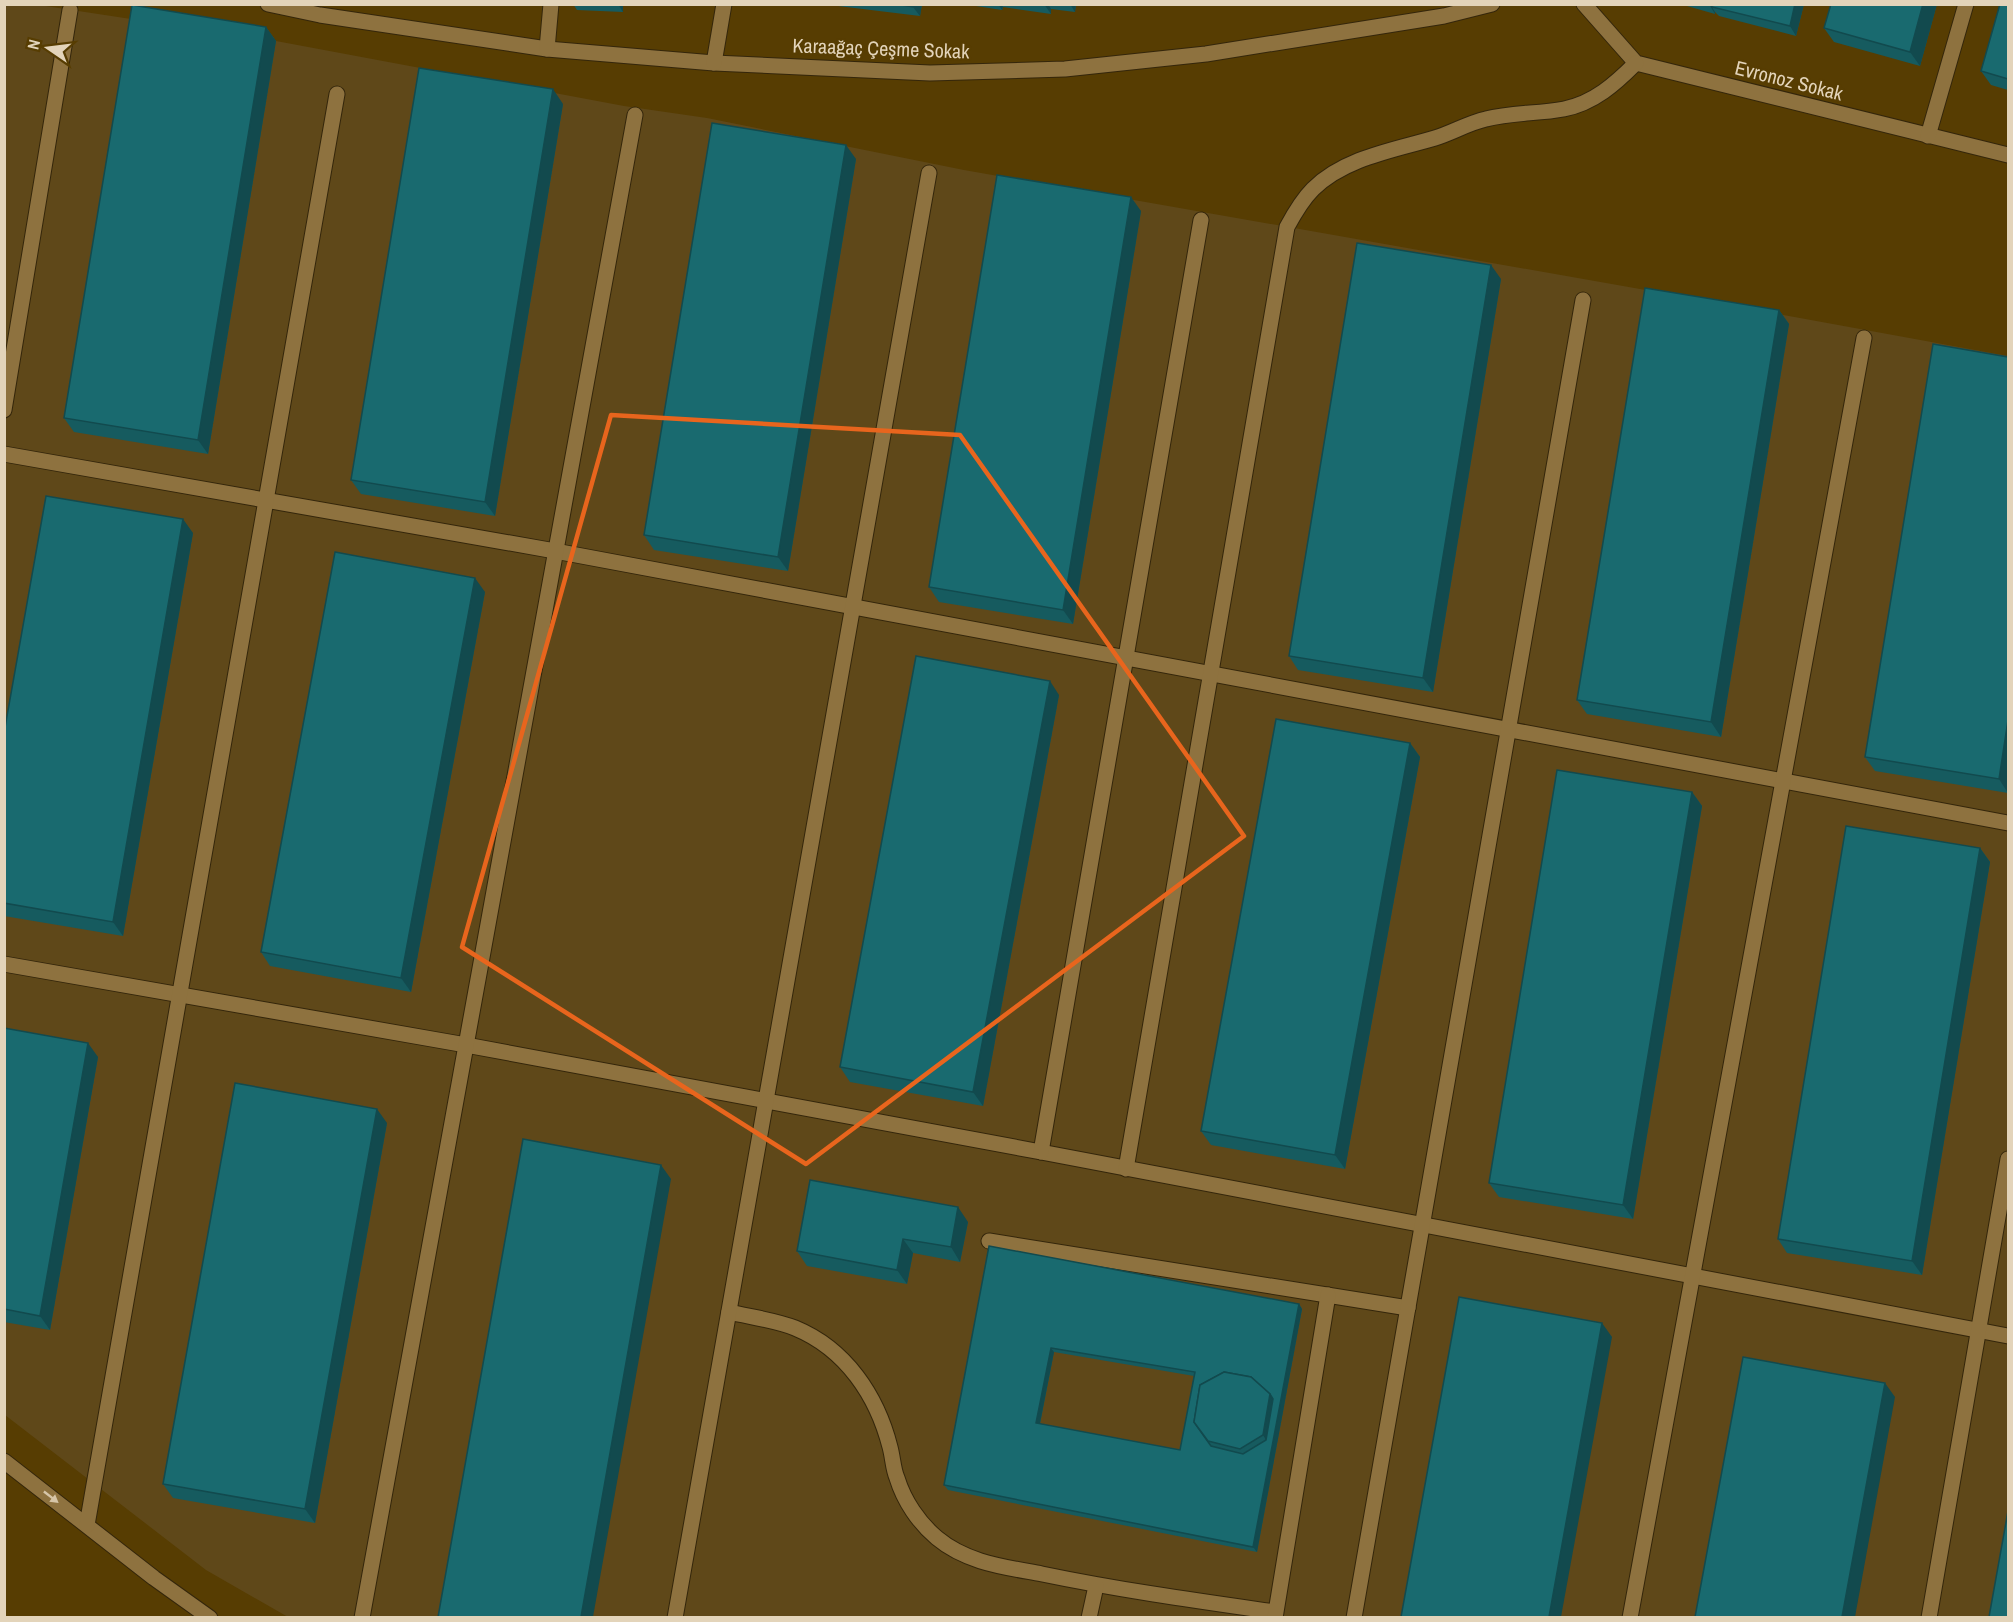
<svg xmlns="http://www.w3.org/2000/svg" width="2013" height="1622" font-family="'Archivo Narrow',sans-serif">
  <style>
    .built { fill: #5f4819 }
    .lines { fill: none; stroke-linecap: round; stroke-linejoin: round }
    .minor-casing { stroke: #34260b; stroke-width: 17 }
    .minor { stroke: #8e723f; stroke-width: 15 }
    .wall { fill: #165b5f; fill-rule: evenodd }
    .shaded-wall { fill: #124a4e }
    .building { fill: #196a6f; stroke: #124a4e; stroke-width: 1.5; fill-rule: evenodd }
    .oneway { fill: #d6c5a8 }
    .marked { fill: none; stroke: #e8651d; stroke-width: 4.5; stroke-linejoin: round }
    .labels { text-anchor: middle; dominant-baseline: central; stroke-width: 4.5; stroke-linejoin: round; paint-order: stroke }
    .street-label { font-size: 20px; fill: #e3d4ba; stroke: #573d02 }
  </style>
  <rect width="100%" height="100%" fill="#573d02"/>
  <path class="built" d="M 4,5 L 39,5 L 276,41 L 624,106 L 707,118 L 964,170 L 1657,292 L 2008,356 L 2008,1617 L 288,1617 L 206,1570 L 5,1415 Z"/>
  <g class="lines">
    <defs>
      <g id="minor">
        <path d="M 268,4 L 320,15 L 547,49 L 714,63 L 930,73 L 1065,69 L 1206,54 L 1444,16 L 1492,4"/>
        <path d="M 1584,4 L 1636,63 L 2008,155"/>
        <path d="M 547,49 L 551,4"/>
        <path d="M 714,63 L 724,4"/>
        <path d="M 1928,136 L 1966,4"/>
        <path d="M 4,410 L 70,10"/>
        <path d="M 4,454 L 555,551 L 2008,823"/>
        <path d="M 4,964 L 466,1045 L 1041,1152 L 2008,1336"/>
        <path d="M 1041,1152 L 1201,220"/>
        <path d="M 1126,1169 L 1287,227 C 1294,214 1302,200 1313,189 C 1344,158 1394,150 1435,138 C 1452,133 1468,123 1486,119 C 1512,112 1538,114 1564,109 C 1594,103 1615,84 1636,63"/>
        <path d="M 989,1241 L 1408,1308"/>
        <path d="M 729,1312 C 750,1317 775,1320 795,1328 C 846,1349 877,1396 890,1447 C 893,1458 893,1469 897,1478 C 904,1501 919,1523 937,1538 C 967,1563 1005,1567 1042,1574 C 1119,1590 1198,1601 1275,1612"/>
        <path d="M 4,1461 L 154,1578 L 210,1618"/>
        <path d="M 87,1525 L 337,94"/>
        <path d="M 362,1618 L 635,115"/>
        <path d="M 675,1618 L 929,173"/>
        <path d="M 1089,1618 L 1096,1586"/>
        <path d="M 1275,1618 L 1328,1295"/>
        <path d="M 1354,1618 L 1583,300"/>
        <path d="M 1630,1618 L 1864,338"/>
        <path d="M 1929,1618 L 2008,1159"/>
      </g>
    </defs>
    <use href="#minor" class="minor-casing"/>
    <use href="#minor" class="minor"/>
  </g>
  <g class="wall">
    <path d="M 573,4 L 623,4 L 623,12 L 577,10 Z"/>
    <path d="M 837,4 L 922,4 L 920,16 L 838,6 Z"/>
    <path d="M 963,4 L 1076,4 L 1075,12 L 1051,9 L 1051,14 L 1003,7 L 1002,10 Z"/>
    <path d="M 1680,4 L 1804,4 L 1796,36 L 1719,16 L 1715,12 L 1715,14 Z"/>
    <path d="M 1937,4 L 1920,66 L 1834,42 L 1824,28 Z"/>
    <path d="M 2008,4 L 2008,90 L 1991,85 L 1981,71 Z"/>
    <path d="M 266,27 L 276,41 L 208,454 L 74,432 L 64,418 Z"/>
    <path d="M 563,104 L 495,516 L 361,494 L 351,480 Z"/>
    <path d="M 856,159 L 788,571 L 654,550 L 644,535 Z"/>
    <path d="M 1141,211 L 1073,624 L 939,602 L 929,587 Z"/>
    <path d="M 1501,279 L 1433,692 L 1298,670 L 1289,656 Z"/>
    <path d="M 1779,310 L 1789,324 L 1721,737 L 1587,714 L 1577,700 Z"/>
    <path d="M 2008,357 L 2008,793 L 1875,771 L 1865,757 Z"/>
    <path d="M 193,533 L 123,936 L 4,916 L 4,733 Z"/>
    <path d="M 485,592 L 411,992 L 270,966 L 261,952 Z"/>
    <path d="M 1059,695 L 983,1106 L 850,1082 L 840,1067 Z"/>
    <path d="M 1410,743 L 1420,757 L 1345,1169 L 1211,1145 L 1201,1131 Z"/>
    <path d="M 1692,792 L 1702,806 L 1633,1219 L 1499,1197 L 1489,1183 Z"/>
    <path d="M 1980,848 L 1990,862 L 1922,1275 L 1787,1253 L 1778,1239 Z"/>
    <path d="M 4,1028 L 98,1057 L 50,1330 L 4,1322 Z"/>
    <path d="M 387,1123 L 315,1523 L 173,1498 L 163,1484 Z"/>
    <path d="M 968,1222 L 960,1262 L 913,1253 L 907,1284 L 807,1266 L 797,1251 Z"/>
    <path d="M 989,1246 L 1299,1304 L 1302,1309 L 1257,1552 L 948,1490 L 944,1485 ZM 1054,1352 L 1194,1376 L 1180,1450 L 1040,1424 Z"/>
  </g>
  <g class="shaded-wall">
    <path d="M 618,4 L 623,4 L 623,12 Z"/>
    <path d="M 914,4 L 922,4 L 920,16 L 913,7 Z"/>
    <path d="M 998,4 L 1001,4 L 1003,7 L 1002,10 Z"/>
    <path d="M 1044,4 L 1048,4 L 1051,9 L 1051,14 Z"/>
    <path d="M 1070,4 L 1076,4 L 1075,12 Z"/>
    <path d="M 1709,4 L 1717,4 L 1712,7 L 1715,12 L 1715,14 Z"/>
    <path d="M 1795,4 L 1804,4 L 1796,36 L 1790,26 Z"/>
    <path d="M 1923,4 L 1937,4 L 1920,66 L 1910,52 Z"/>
    <path d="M 266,27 L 276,41 L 208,454 L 198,440 Z"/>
    <path d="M 553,89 L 563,104 L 495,516 L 485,502 Z"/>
    <path d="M 846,145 L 856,159 L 788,571 L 778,557 Z"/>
    <path d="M 1131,197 L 1141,211 L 1073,624 L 1063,610 Z"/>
    <path d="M 1491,265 L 1501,279 L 1433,692 L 1423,678 Z"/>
    <path d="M 1779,310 L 1789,324 L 1721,737 L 1711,722 Z"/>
    <path d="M 183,519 L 193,533 L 123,936 L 113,922 Z"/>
    <path d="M 475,578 L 485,592 L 411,992 L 401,978 Z"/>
    <path d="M 1050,681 L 1059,695 L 983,1106 L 973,1092 Z"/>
    <path d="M 2008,720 L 2008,793 L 1999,779 Z"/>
    <path d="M 1410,743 L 1420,757 L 1345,1169 L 1335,1155 Z"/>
    <path d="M 1692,792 L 1702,806 L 1633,1219 L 1623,1205 Z"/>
    <path d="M 1980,848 L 1990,862 L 1922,1275 L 1912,1261 Z"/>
    <path d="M 88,1043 L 98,1057 L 50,1330 L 40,1316 Z"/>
    <path d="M 377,1109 L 387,1123 L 315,1523 L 305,1509 Z"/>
    <path d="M 661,1165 L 671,1179 L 593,1617 L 581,1617 Z"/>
    <path d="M 958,1207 L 968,1222 L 960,1262 L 951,1247 Z"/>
    <path d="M 903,1239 L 913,1253 L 907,1284 L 897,1270 Z"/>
    <path d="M 1299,1304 L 1302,1309 L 1257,1552 L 1253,1547 Z"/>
    <path d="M 1602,1323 L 1612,1337 L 1561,1617 L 1549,1617 Z"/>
    <path d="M 1051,1348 L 1054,1352 L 1039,1428 L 1036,1423 Z"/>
    <path d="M 1885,1383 L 1895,1397 L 1855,1617 L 1842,1617 Z"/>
    <path d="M 1270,1394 L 1276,1404 L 1269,1445 L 1263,1435 Z"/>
  </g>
  <g class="building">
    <path d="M 896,4 L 914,4 L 913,7 Z"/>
    <path d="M 1712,4 L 1795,4 L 1790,26 L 1712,7 Z"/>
    <path d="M 1831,4 L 1923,4 L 1910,52 L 1824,28 Z"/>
    <path d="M 2000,4 L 2008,4 L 2008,79 L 1981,71 Z"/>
    <path d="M 132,5 L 266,27 L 198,440 L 64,418 Z"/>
    <path d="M 419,68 L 553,89 L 485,502 L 351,480 Z"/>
    <path d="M 712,123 L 846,145 L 778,557 L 644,535 Z"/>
    <path d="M 997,175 L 1131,197 L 1063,610 L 929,587 Z"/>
    <path d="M 1357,243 L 1491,265 L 1423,678 L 1289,656 Z"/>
    <path d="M 1645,288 L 1779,310 L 1711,722 L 1577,700 Z"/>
    <path d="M 1933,344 L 2008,357 L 2008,720 L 1999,779 L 1865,757 Z"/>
    <path d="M 46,496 L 183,519 L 113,922 L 4,903 L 4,733 Z"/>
    <path d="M 335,552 L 475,578 L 401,978 L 261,952 Z"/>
    <path d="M 916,656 L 1050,681 L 973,1092 L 840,1067 Z"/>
    <path d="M 1276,719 L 1410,743 L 1335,1155 L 1201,1131 Z"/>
    <path d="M 1557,770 L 1692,792 L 1623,1205 L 1489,1183 Z"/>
    <path d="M 1846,826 L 1980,848 L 1912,1261 L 1778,1239 Z"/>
    <path d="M 4,1028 L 88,1043 L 40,1316 L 4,1309 Z"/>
    <path d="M 235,1083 L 377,1109 L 305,1509 L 163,1484 Z"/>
    <path d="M 523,1139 L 661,1165 L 581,1617 L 438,1617 Z"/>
    <path d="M 810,1180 L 958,1207 L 951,1247 L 903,1239 L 897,1270 L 797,1251 Z"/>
    <path d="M 989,1246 L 1299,1304 L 1253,1547 L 944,1485 ZM 1051,1348 L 1195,1372 L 1180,1450 L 1036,1423 ZM 1224,1372 L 1251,1377 L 1270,1394 L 1273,1399 L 1266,1440 L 1243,1454 L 1211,1446 L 1194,1422 L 1200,1385 Z"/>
    <path d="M 1459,1297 L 1602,1323 L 1549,1617 L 1401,1617 Z"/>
    <path d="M 1743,1357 L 1885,1383 L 1842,1617 L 1695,1617 Z"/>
    <path d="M 1224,1372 L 1251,1377 L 1270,1394 L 1263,1435 L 1240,1449 L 1208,1441 L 1194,1422 L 1200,1385 Z"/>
    <path d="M 2008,1511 L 2008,1617 L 1989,1617 Z"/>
  </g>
  <defs><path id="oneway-solid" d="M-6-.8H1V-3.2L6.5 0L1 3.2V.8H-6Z" transform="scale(1.5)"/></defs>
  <use class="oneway" href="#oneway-solid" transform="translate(51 1497) rotate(38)"/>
  <path class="marked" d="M 611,415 L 960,435 L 1244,836 L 806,1164 L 462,947 Z"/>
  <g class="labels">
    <g class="street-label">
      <text transform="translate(881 48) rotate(2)">Karaağaç Çeşme Sokak</text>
      <text transform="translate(1789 80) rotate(14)">Evronoz Sokak</text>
    </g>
  </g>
  <rect width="2013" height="1622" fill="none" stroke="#e3d4ba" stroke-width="12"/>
  <g transform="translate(48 48) rotate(284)" stroke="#573d02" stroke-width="4.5" paint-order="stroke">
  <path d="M0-4.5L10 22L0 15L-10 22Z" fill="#e3d4ba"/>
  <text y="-9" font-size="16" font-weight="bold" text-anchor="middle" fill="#e3d4ba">N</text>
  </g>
</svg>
